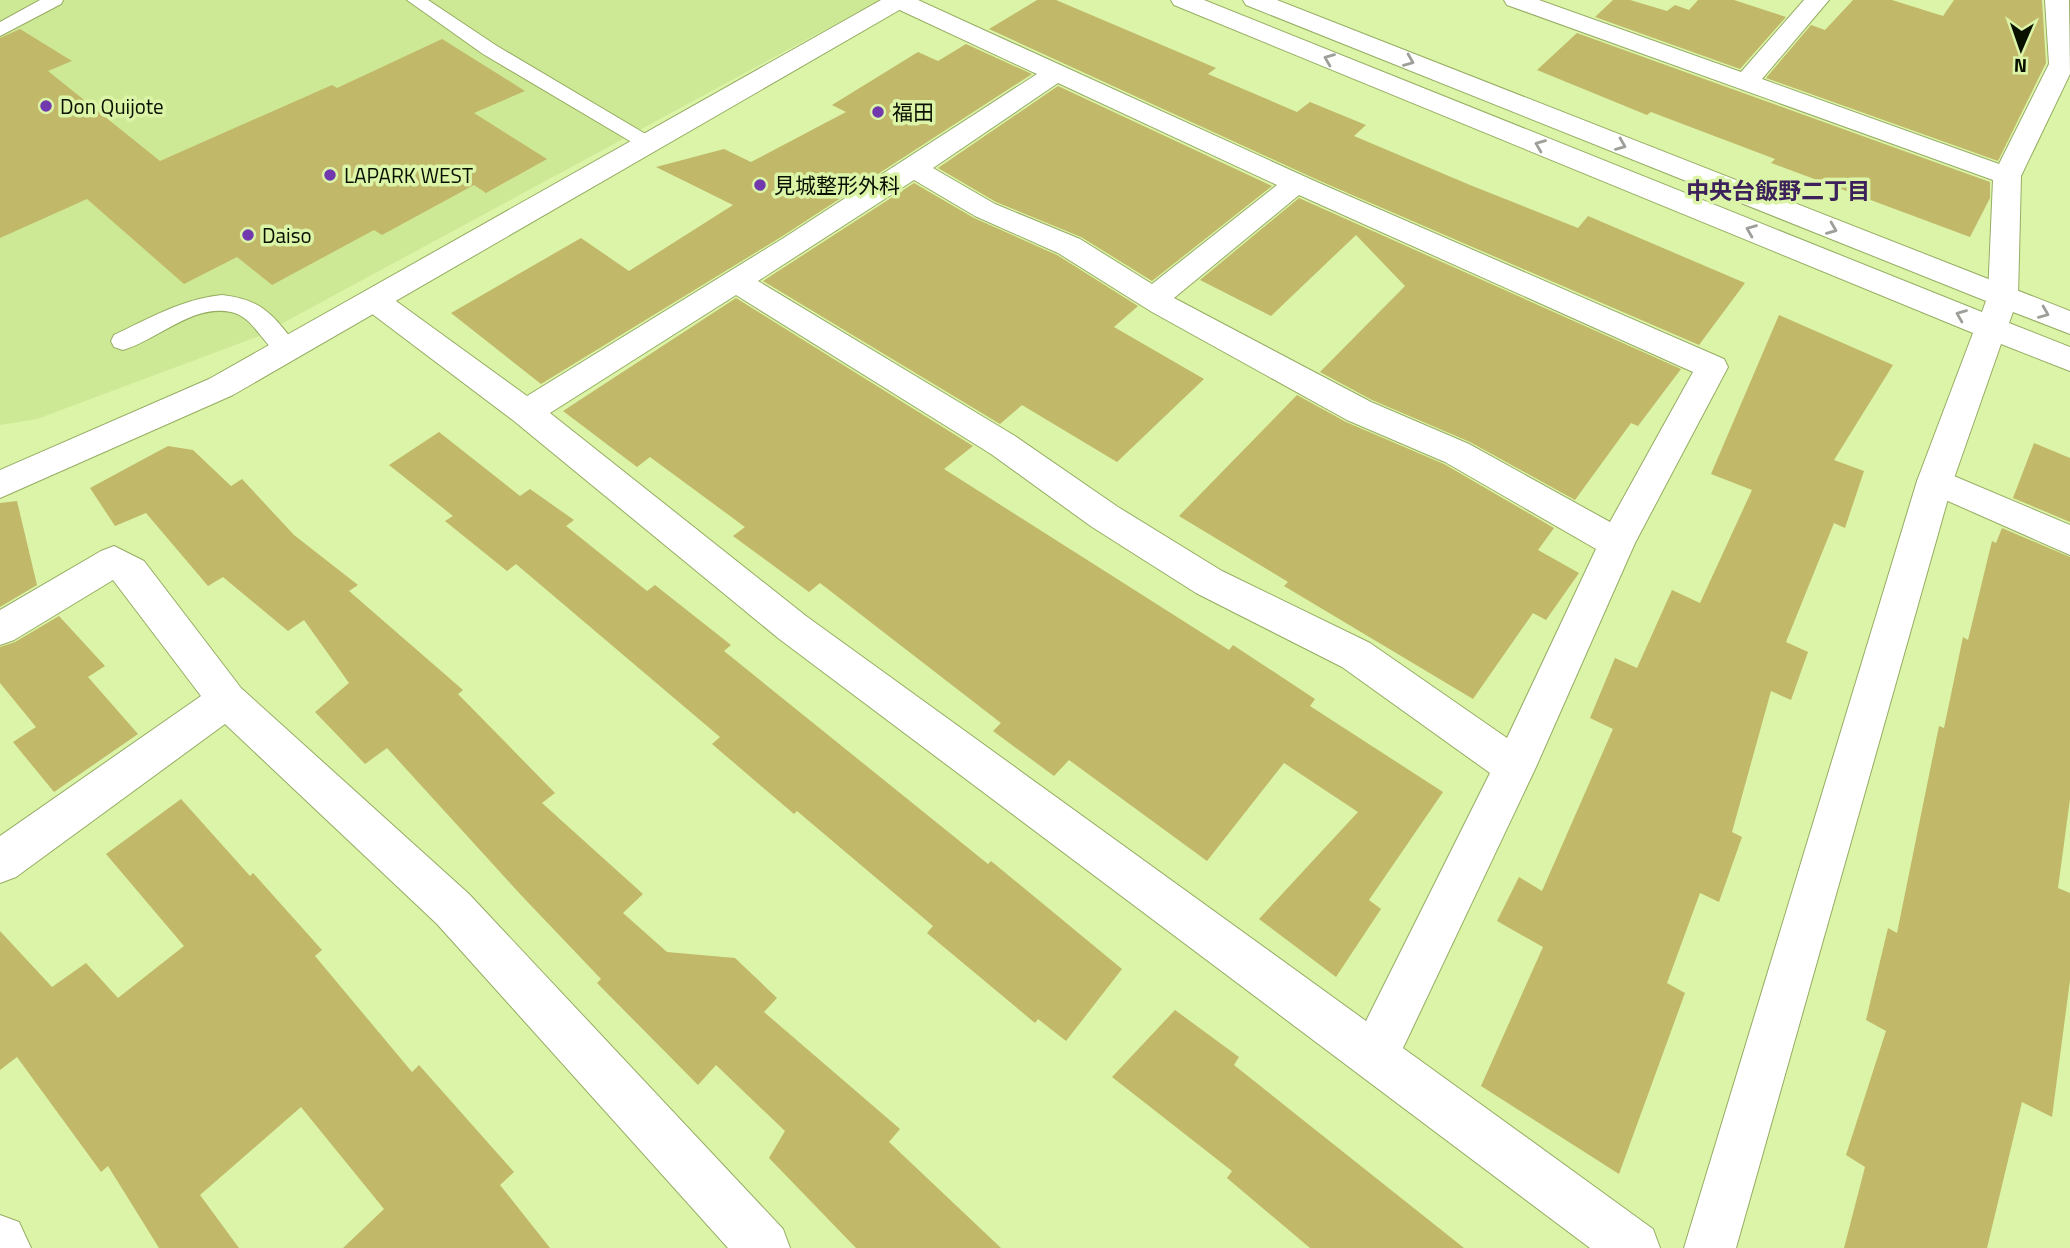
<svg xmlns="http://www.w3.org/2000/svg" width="2070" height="1248" font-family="'Titillium Web','Noto Sans JP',sans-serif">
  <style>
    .built { fill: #cee995 }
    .building { fill: #c1b869 }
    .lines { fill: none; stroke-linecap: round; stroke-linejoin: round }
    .service-casing { stroke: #96ac63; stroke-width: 2 }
    .minor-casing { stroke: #96ac63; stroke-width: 2 }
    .tertiary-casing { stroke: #96ac63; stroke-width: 2 }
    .service { fill: #fff; fill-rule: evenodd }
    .minor { fill: #fff; fill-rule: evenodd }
    .tertiary { fill: #fff; fill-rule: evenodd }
    .oneway { stroke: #9d9f99 }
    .poi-dot { fill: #7238ae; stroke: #dbf4a8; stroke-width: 2.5 }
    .labels { text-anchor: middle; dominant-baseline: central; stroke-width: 7; stroke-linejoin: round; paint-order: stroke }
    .far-poi-label { font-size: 21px; fill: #0a1000; stroke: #dbf4a8; text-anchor: start }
    .far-neighbourhood-label { font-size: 23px; font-weight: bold; fill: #3c215a; stroke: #dbf4a8 }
  </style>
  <rect width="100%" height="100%" fill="#dbf4a8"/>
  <path class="built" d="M 0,0 L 880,0 L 257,337 L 37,419 L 0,425 Z"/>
  <g class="building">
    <path d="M 1037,0 L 1056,0 L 1216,68 L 1208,74 L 1297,112 L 1310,102 L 1366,125 L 1354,136 L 1470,185 L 1578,228 L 1588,216 L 1745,283 L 1699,345 L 1320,181 L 989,29 Z"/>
    <path d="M 1613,0 L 1630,0 L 1667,11 L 1675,5 L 1689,10 L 1698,0 L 1734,0 L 1786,17 L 1740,69 L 1595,17 Z"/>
    <path d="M 1853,0 L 1892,0 L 1943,16 L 1954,0 L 2042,0 L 2046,63 L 1998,161 L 1766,78 L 1811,25 L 1825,30 Z"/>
    <path d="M 20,29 L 72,61 L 48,71 L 160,161 L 332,85 L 337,88 L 442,39 L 525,91 L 474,113 L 547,159 L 486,193 L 474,185 L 382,235 L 374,230 L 272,285 L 237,257 L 184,284 L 87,199 L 0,238 L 0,38 Z"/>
    <path d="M 1577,33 L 1990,182 L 1990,198 L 1970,237 L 1771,163 L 1775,159 L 1651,112 L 1647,115 L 1537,70 Z"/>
    <path d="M 966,44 L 1032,74 L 781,237 L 541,384 L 451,313 L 581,238 L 629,271 L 733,205 L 656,167 L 724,149 L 751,162 L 846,112 L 832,105 L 918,52 L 938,61 Z"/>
    <path d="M 1058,86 L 1272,186 L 1152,281 L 1081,237 L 996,202 L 938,168 Z"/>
    <path d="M 914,183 L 974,218 L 1057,255 L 1138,306 L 1114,327 L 1204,379 L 1117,462 L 1022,405 L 1000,424 L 763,281 Z"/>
    <path d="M 1299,198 L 1681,369 L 1638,426 L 1631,423 L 1575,500 L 1470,442 L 1372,400 L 1320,372 L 1405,286 L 1356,235 L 1271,316 L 1200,280 Z"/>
    <path d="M 736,298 L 973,446 L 944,469 L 1229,650 L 1233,645 L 1315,699 L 1310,706 L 1443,792 L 1369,900 L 1381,909 L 1336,977 L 1259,919 L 1358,812 L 1284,763 L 1207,861 L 1069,760 L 1054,776 L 993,731 L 1001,723 L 820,583 L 809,592 L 733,536 L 745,527 L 650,457 L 637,467 L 563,411 Z"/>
    <path d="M 1779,315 L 1893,365 L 1834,460 L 1864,471 L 1845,528 L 1834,523 L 1786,642 L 1808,652 L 1791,700 L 1771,691 L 1732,832 L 1742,837 L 1719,902 L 1700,893 L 1667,983 L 1685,993 L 1619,1174 L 1481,1086 L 1543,947 L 1497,921 L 1519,877 L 1542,891 L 1613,729 L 1590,718 L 1615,658 L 1637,668 L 1672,590 L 1700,603 L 1752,490 L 1711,474 Z"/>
    <path d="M 1297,395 L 1346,422 L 1444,464 L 1554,528 L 1538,550 L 1579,573 L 1546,620 L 1533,613 L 1473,699 L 1284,586 L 1288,582 L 1179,516 Z"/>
    <path d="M 439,432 L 520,496 L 530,489 L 574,520 L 566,526 L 647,591 L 655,585 L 731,645 L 724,651 L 988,864 L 991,861 L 1122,969 L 1066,1041 L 1038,1019 L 1035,1023 L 927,933 L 933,926 L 797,811 L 794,814 L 712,744 L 720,737 L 516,564 L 507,571 L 445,521 L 453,516 L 389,465 Z"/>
    <path d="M 2034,443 L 2070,458 L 2070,522 L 2013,498 Z"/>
    <path d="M 168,446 L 193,450 L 231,486 L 242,479 L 294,535 L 358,585 L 349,591 L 463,690 L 458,694 L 555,793 L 542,803 L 643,894 L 623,913 L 667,952 L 735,958 L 777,998 L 764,1012 L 900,1129 L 889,1142 L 1001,1248 L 856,1248 L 769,1158 L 785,1131 L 716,1065 L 698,1085 L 597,983 L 601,979 L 520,894 L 387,748 L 365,764 L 315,712 L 349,683 L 304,620 L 288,631 L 223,577 L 208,586 L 146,513 L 115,526 L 90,488 Z"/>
    <path d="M 17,501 L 37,585 L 0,607 L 0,503 Z"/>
    <path d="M 2002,528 L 2070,557 L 2070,799 L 2058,888 L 2070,893 L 2070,980 L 2052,1117 L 2022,1102 L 1987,1248 L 1844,1248 L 1865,1167 L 1846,1155 L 1886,1031 L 1866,1020 L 1888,928 L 1897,933 L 1939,726 L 1944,728 L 1963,637 L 1968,640 L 1992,541 L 1996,543 Z"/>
    <path d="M 59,616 L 105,666 L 88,677 L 138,734 L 54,792 L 13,742 L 36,727 L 0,683 L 0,647 L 15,642 Z"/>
    <path d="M 181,799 L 250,876 L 253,873 L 322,950 L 315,956 L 412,1072 L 419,1065 L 514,1172 L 500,1185 L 550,1248 L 343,1248 L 384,1209 L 301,1107 L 200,1195 L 239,1248 L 159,1248 L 108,1166 L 101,1172 L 17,1057 L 0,1070 L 0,931 L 52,987 L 86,963 L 118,998 L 184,946 L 106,854 Z"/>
    <path d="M 1175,1010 L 1239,1057 L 1234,1065 L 1464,1248 L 1310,1248 L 1227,1178 L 1232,1171 L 1112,1077 Z"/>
  </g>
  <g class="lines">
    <defs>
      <g id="service">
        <path d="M 40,0 L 63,0 L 61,4 L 0,36 L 0,22 Z"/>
        <path d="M 407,0 L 428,0 L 497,46 L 654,139 L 658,143 L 654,147 L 640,147 L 483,54 Z"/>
        <path d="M 222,295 C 262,300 271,313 295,343 L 298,349 L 295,355 C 267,363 260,318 231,312 C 192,304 158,340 123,350 L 114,347 L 111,341 L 114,335 C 150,318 182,299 222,295 Z"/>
      </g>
      <g id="minor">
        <path d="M 886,0 L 918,0 L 1319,183 L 1724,359 L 1728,367 L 1635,543 L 1536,767 L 1403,1048 L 1653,1229 L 1660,1248 L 1590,1248 L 778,638 L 514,421 L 363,307 L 358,300 L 363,293 L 374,290 L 385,293 L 527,396 L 782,239 L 1037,74 L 889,5 ZM 1058,83 L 1277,185 L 1152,284 L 1080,239 L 995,204 L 933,168 ZM 914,180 L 975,216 L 1058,253 L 1152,312 L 1347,420 L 1445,462 L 1596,549 L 1507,738 L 1370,643 L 1222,571 L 1118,507 L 1015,436 L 758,281 ZM 1299,195 L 1693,372 L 1610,522 L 1469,444 L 1371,402 L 1174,298 ZM 736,295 L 991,454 L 1092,527 L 1196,593 L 1342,667 L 1490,773 L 1366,1021 L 806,616 L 550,413 Z"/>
        <path d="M 1504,0 L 1539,0 L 1741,72 L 1804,0 L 1829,0 L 1762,79 L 1999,164 L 2049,64 L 2045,0 L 2069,0 L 2070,74 L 2021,176 L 2018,296 L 2014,303 L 2003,306 L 1992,303 L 1988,296 L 1993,180 L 1507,5 Z"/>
        <path d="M 1935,468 L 2070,525 L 2070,555 L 1923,490 L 1917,481 L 1923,472 Z"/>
        <path d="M 114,546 L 144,561 L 241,688 L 469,894 L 783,1229 L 790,1248 L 728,1248 L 437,924 L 225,724 L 16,877 L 0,883 L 0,836 L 201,696 L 113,580 L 14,640 L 0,645 L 0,610 L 101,551 Z"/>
        <path d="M 0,1215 L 19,1222 L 31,1248 L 0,1248 Z"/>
      </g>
      <g id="tertiary">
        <path d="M 881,0 L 911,0 L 908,5 L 233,395 L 0,498 L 0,470 L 209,379 Z"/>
        <path d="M 1171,0 L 1204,0 L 1982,312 L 1986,301 L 1246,5 L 1243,0 L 1277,0 L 2070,311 L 2070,334 L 2013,312 L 2009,323 L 2070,347 L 2070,371 L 2001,344 L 1953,481 L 1736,1248 L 1684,1248 L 1917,481 L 1973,333 L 1174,5 Z"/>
      </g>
    </defs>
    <use href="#service" class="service-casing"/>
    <use href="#minor" class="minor-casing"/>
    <use href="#tertiary" class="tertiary-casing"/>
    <use href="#service" class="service"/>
    <use href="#minor" class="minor"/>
    <use href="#tertiary" class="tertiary"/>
  </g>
  <defs><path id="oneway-chevron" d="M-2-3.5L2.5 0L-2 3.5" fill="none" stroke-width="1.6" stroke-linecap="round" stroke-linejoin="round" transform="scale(1.75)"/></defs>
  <g class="oneway">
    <use href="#oneway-chevron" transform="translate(1329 59) rotate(-158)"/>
    <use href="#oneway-chevron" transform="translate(1409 61) rotate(22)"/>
    <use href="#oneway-chevron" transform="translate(1540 145) rotate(-158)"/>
    <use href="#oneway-chevron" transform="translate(1621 145) rotate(22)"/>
    <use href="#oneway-chevron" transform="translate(1832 229) rotate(22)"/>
    <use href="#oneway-chevron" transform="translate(1751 230) rotate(-158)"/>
    <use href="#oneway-chevron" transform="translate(2044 313) rotate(22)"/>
    <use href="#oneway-chevron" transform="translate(1961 315) rotate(-158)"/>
  </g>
  <g class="poi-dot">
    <circle cx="46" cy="106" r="7"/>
    <circle cx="878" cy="112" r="7"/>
    <circle cx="330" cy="175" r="7"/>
    <circle cx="760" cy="185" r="7"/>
    <circle cx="248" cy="235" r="7"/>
  </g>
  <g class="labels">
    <g class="far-poi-label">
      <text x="60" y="106">Don Quijote</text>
      <text x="892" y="112">福田</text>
      <text x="344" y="175">LAPARK WEST</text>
      <text x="774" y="185">見城整形外科</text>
      <text x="262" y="235">Daiso</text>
    </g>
    <g class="far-neighbourhood-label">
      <text x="1778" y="190">中央台飯野二丁目</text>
    </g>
  </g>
  <g transform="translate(2021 49) rotate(182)" stroke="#dbf4a8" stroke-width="5" paint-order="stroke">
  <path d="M0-5L12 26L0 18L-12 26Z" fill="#0a1000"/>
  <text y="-10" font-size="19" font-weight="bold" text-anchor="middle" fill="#0a1000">N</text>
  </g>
</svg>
